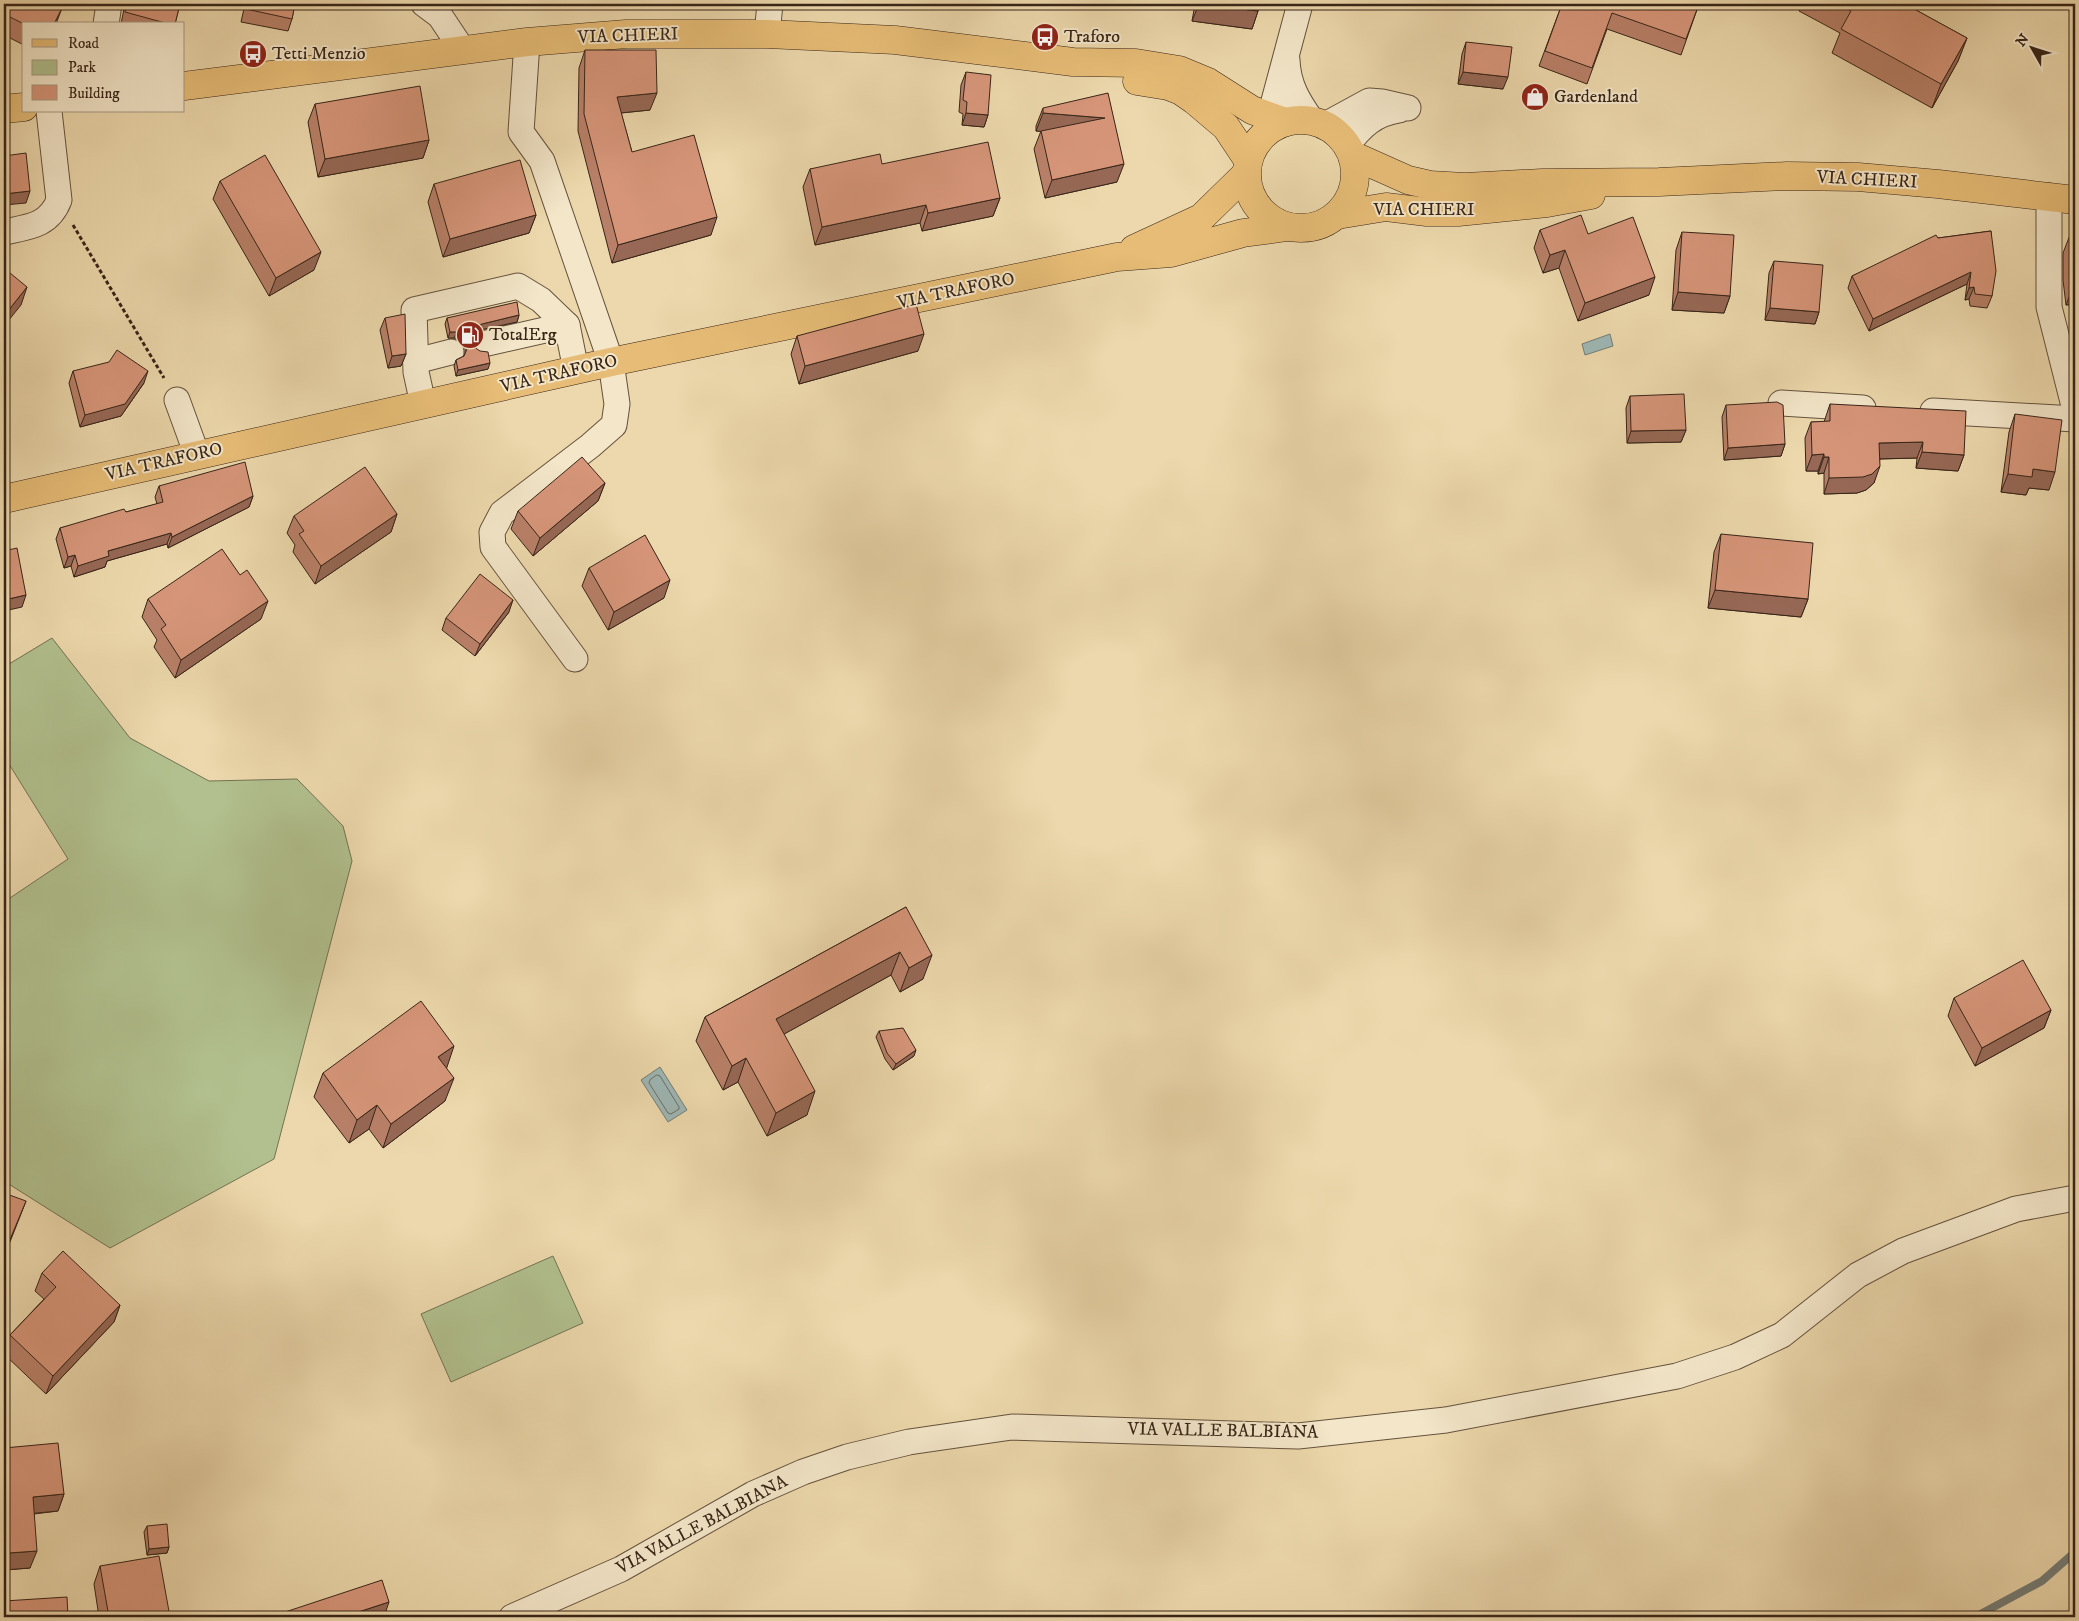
<svg xmlns="http://www.w3.org/2000/svg" width="2079" height="1621" font-family="'IM FELL DW Pica',serif">
  <style>
    .green { fill: #b1c08e; stroke: #747253 }
    .water { fill: #9eb7b6; stroke: #757d77 }
    .lines { fill: none; stroke-linecap: round; stroke-linejoin: round }
    .shore { stroke: #6b6e67; stroke-width: 1 }
    .stream { stroke: #757d77; stroke-width: 8 }
    .minor-casing { stroke: #65523d; stroke-width: 27 }
    .major-casing { stroke: #382518; stroke-width: 29 }
    .path { stroke: #382518; stroke-width: 3; stroke-dasharray: 4 2.5; stroke-linecap: butt }
    .minor { stroke: #f3e6c9; stroke-width: 25 }
    .major { stroke: #e6bc76; stroke-width: 28 }
    .wall { fill: #b88068; stroke: #382518 }
    .shaded-wall { fill: #966855; stroke: #382518 }
    .building { fill: #d69579; stroke: #382518 }
    .labels { text-anchor: middle; dominant-baseline: central; stroke-width: 4; stroke-linejoin: round; paint-order: stroke }
    .street-label { font-size: 18px; fill: #382518; stroke: #f3e6c9 }
    .poi-label { font-size: 18px; fill: #382518; stroke: #f3e6c9; text-anchor: start }
  </style>
  <rect width="100%" height="100%" fill="#ecd8ac"/>
  <filter id="stains"><feTurbulence type="fractalNoise" baseFrequency=".004" numOctaves="4"/><feColorMatrix values="0 0 0 0 .2 0 0 0 0 .09 0 0 0 0 .02 0 0 0 .5 -.17"/></filter>
  <radialGradient id="worn" r=".72"><stop offset=".6" stop-color="#630" stop-opacity="0"/><stop offset="1" stop-color="#630" stop-opacity=".3"/></radialGradient>
  <g class="green">
    <path d="M 52,638 L 130,738 L 209,781 L 297,779 L 343,826 L 352,861 L 274,1159 L 110,1248 L 4,1181 L 4,902 L 68,859 L 4,756 L 4,667 Z"/>
    <path d="M 553,1256 L 583,1323 L 451,1382 L 421,1314 Z"/>
  </g>
  <g class="water">
    <path d="M 1610,334 L 1613,346 L 1585,355 L 1582,344 Z"/>
    <path d="M 660,1067 L 687,1110 L 668,1122 L 641,1080 Z"/>
  </g>
  <g class="lines">
    <path class="shore" d="M 657,1075 L 660,1076 L 679,1107 L 679,1109 L 671,1114 L 668,1113 L 649,1083 L 650,1080 Z"/>
    <path class="stream" d="M 1975,1617 L 2042,1581 L 2075,1552"/>
    <defs>
      <g id="minor">
        <path d="M 424,4 L 440,16 L 462,49"/>
        <path d="M 106,24 L 109,4"/>
        <path d="M 767,34 L 770,4"/>
        <path d="M 527,42 L 521,132 L 542,161 L 611,362 L 617,404 L 614,425 L 590,446 L 502,513 L 492,532 L 493,547 L 575,659"/>
        <path d="M 1287,60 C 1288,85 1298,101 1312,121"/>
        <path d="M 1285,122 L 1274,101 L 1300,4"/>
        <path d="M 1325,125 L 1369,101 L 1382,102 L 1408,108"/>
        <path d="M 1347,145 C 1362,126 1374,114 1399,110"/>
        <path d="M 2049,196 L 2049,307 L 2075,410"/>
        <path d="M 4,232 C 28,227 49,226 59,200 L 49,111"/>
        <path d="M 483,344 L 567,325"/>
        <path d="M 416,361 L 451,352"/>
        <path d="M 177,400 L 197,455"/>
        <path d="M 1781,403 L 1863,408"/>
        <path d="M 423,404 L 416,372 L 414,310 L 518,286 L 541,300 L 567,325 L 576,370"/>
        <path d="M 1933,411 L 2075,419"/>
        <path d="M 512,1617 L 621,1569 L 753,1494 L 803,1472 L 847,1457 L 909,1442 L 1012,1427 L 1298,1436 L 1446,1420 L 1677,1376 L 1735,1357 L 1782,1335 L 1858,1275 L 1903,1251 L 2016,1209 L 2075,1198"/>
      </g>
      <g id="major">
        <path d="M 1137,81 L 1168,86 L 1181,91 L 1194,100 L 1226,127 L 1248,160"/>
        <path d="M 184,86 L 527,42 L 626,34 L 767,34 L 895,40 L 1073,62 L 1136,63 L 1179,70 L 1208,82 L 1252,110 L 1285,122"/>
        <path d="M 4,109 L 24,107"/>
        <circle cx="1301" cy="174" r="54"/>
        <path d="M 1352,155 L 1408,180 L 1430,185 L 1465,187 L 1542,183 L 1659,182 L 1787,176 L 1858,177 L 1938,184 L 2075,200"/>
        <path d="M 1337,215 L 1386,207 L 1427,212 L 1458,212 L 1547,203 L 1591,195"/>
        <path d="M 1134,249 L 1201,218 L 1246,174"/>
        <path d="M 4,499 L 611,362 L 1117,257 L 1171,253 L 1243,233 L 1287,227"/>
      </g>
    </defs>
    <use href="#minor" class="minor-casing"/>
    <use href="#major" class="major-casing"/>
    <path class="path" d="M 73,225 L 164,378"/>
    <use href="#minor" class="minor"/>
    <use href="#major" class="major"/>
  </g>
  <g class="wall">
    <path d="M 4,4 L 60,4 L 59,6 L 24,24 L 24,45 L 4,35 Z"/>
    <path d="M 125,4 L 180,4 L 175,24 L 121,24 Z"/>
    <path d="M 245,4 L 295,4 L 292,19 L 288,31 L 241,22 Z"/>
    <path d="M 1195,4 L 1259,4 L 1258,11 L 1252,29 L 1192,21 Z"/>
    <path d="M 1562,4 L 1699,4 L 1681,55 L 1607,29 L 1587,84 L 1539,66 Z"/>
    <path d="M 1801,4 L 1905,4 L 1967,38 L 1958,61 L 1932,108 L 1832,53 L 1840,33 L 1799,11 Z"/>
    <path d="M 1466,42 L 1503,89 L 1458,84 L 1462,54 Z"/>
    <path d="M 585,50 L 650,110 L 621,113 L 632,152 L 711,235 L 612,263 L 578,131 L 579,68 Z"/>
    <path d="M 966,72 L 988,115 L 984,127 L 962,125 L 963,114 L 959,112 L 961,85 Z"/>
    <path d="M 315,104 L 429,140 L 423,158 L 318,177 L 308,122 Z"/>
    <path d="M 1043,108 L 1117,182 L 1045,198 L 1034,149 L 1041,131 L 1036,131 L 1036,126 Z"/>
    <path d="M 882,164 L 1000,198 L 993,216 L 922,231 L 920,223 L 815,245 L 803,187 L 810,169 Z"/>
    <path d="M 220,181 L 314,270 L 269,296 L 213,199 Z"/>
    <path d="M 434,184 L 536,215 L 529,233 L 443,257 L 428,202 Z"/>
    <path d="M 1540,230 L 1588,234 L 1649,295 L 1578,321 L 1559,268 L 1543,273 L 1534,248 Z"/>
    <path d="M 1991,231 L 1992,296 L 1987,308 L 1970,306 L 1969,299 L 1965,300 L 1967,284 L 1869,331 L 1848,288 L 1852,276 L 1938,238 Z"/>
    <path d="M 1682,232 L 1730,296 L 1724,313 L 1672,310 L 1676,250 Z"/>
    <path d="M 2070,235 L 2075,235 L 2075,304 L 2066,305 L 2063,280 L 2063,253 Z"/>
    <path d="M 1774,261 L 1819,312 L 1815,324 L 1765,320 L 1769,273 Z"/>
    <path d="M 519,315 L 517,322 L 480,330 L 474,333 L 471,336 L 471,341 L 474,347 L 488,369 L 456,376 L 454,366 L 456,360 L 464,356 L 465,353 L 465,349 L 461,342 L 454,338 L 448,338 L 445,324 L 447,318 Z"/>
    <path d="M 385,318 L 406,354 L 401,366 L 388,368 L 380,330 Z"/>
    <path d="M 797,336 L 918,351 L 799,384 L 791,354 Z"/>
    <path d="M 73,371 L 144,383 L 121,416 L 80,427 L 69,383 Z"/>
    <path d="M 1630,396 L 1686,430 L 1681,442 L 1627,443 L 1626,408 Z"/>
    <path d="M 1830,404 L 1964,455 L 1958,471 L 1916,468 L 1917,458 L 1880,459 L 1874,483 L 1866,490 L 1857,493 L 1824,494 L 1824,473 L 1818,474 L 1818,471 L 1806,471 L 1805,438 L 1811,422 L 1824,422 Z"/>
    <path d="M 1726,405 L 1785,444 L 1781,456 L 1724,460 L 1722,417 Z"/>
    <path d="M 2015,414 L 2049,490 L 2029,488 L 2026,495 L 2001,492 L 2009,432 Z"/>
    <path d="M 605,483 L 598,501 L 533,556 L 511,529 L 518,511 Z"/>
    <path d="M 159,486 L 253,496 L 249,507 L 168,548 L 167,544 L 107,561 L 105,567 L 74,577 L 71,566 L 64,568 L 56,539 L 60,528 L 126,512 L 157,504 L 155,497 Z"/>
    <path d="M 397,514 L 391,532 L 315,584 L 293,552 L 295,545 L 287,533 L 294,516 Z"/>
    <path d="M 1721,534 L 1808,599 L 1801,617 L 1708,608 L 1714,552 Z"/>
    <path d="M 589,568 L 664,598 L 608,630 L 582,586 Z"/>
    <path d="M 148,599 L 261,619 L 175,678 L 154,647 L 157,640 L 142,617 Z"/>
    <path d="M 509,612 L 475,656 L 442,630 L 446,618 Z"/>
    <path d="M 906,907 L 923,979 L 900,992 L 891,975 L 784,1034 L 807,1115 L 767,1136 L 738,1082 L 723,1090 L 696,1041 L 705,1017 Z"/>
    <path d="M 1954,998 L 2051,1010 L 2044,1028 L 1975,1066 L 1948,1016 Z"/>
    <path d="M 879,1031 L 914,1056 L 893,1070 L 885,1059 L 876,1037 Z"/>
    <path d="M 446,1068 L 445,1101 L 383,1148 L 369,1129 L 349,1143 L 314,1097 L 323,1073 Z"/>
    <path d="M 42,1273 L 120,1305 L 114,1322 L 46,1394 L 4,1354 L 10,1335 L 44,1299 L 35,1291 Z"/>
    <path d="M 4,1448 L 64,1494 L 58,1511 L 34,1514 L 30,1568 L 4,1570 Z"/>
    <path d="M 147,1526 L 169,1547 L 167,1553 L 147,1555 L 144,1532 Z"/>
    <path d="M 100,1566 L 170,1617 L 99,1617 L 94,1584 Z"/>
  </g>
  <g class="shaded-wall">
    <path d="M 1199,4 L 1258,11 L 1252,29 L 1192,21 Z"/>
    <path d="M 62,8 L 56,24 L 54,24 Z"/>
    <path d="M 1967,38 L 1958,61 L 1932,108 L 1941,84 Z"/>
    <path d="M 1463,72 L 1508,77 L 1503,89 L 1458,84 Z"/>
    <path d="M 657,93 L 650,110 L 610,114 L 617,97 Z"/>
    <path d="M 966,113 L 988,115 L 984,127 L 962,125 Z"/>
    <path d="M 1043,113 L 1105,118 L 1098,136 L 1036,131 Z"/>
    <path d="M 429,140 L 423,158 L 318,177 L 325,159 Z"/>
    <path d="M 1124,164 L 1117,182 L 1045,198 L 1052,180 Z"/>
    <path d="M 30,191 L 26,203 L 4,205 L 4,194 Z"/>
    <path d="M 1000,198 L 993,216 L 922,231 L 928,213 Z"/>
    <path d="M 926,205 L 920,223 L 815,245 L 822,227 Z"/>
    <path d="M 536,215 L 529,233 L 443,257 L 450,239 Z"/>
    <path d="M 717,217 L 711,235 L 612,263 L 618,245 Z"/>
    <path d="M 1565,250 L 1559,268 L 1543,273 L 1550,255 Z"/>
    <path d="M 321,252 L 314,270 L 269,296 L 276,278 Z"/>
    <path d="M 1971,272 L 1967,284 L 1869,331 L 1873,319 Z"/>
    <path d="M 1655,277 L 1649,295 L 1578,321 L 1585,303 Z"/>
    <path d="M 27,287 L 21,305 L 4,326 L 4,316 Z"/>
    <path d="M 1974,287 L 1969,299 L 1965,300 L 1969,288 Z"/>
    <path d="M 2073,287 L 2075,287 L 2075,304 L 2066,305 Z"/>
    <path d="M 1678,292 L 1730,296 L 1724,313 L 1672,310 Z"/>
    <path d="M 1770,308 L 1819,312 L 1815,324 L 1765,320 Z"/>
    <path d="M 519,315 L 517,322 L 480,330 L 474,333 L 469,339 L 472,333 L 476,327 L 482,324 Z"/>
    <path d="M 450,332 L 457,332 L 454,338 L 448,338 Z"/>
    <path d="M 924,334 L 918,351 L 799,384 L 805,366 Z"/>
    <path d="M 406,354 L 401,366 L 388,368 L 392,356 Z"/>
    <path d="M 490,363 L 488,369 L 456,376 L 458,370 Z"/>
    <path d="M 148,371 L 144,383 L 121,416 L 80,427 L 85,415 Z"/>
    <path d="M 1686,430 L 1681,442 L 1627,443 L 1631,431 Z"/>
    <path d="M 1923,442 L 1917,458 L 1873,459 L 1879,443 Z"/>
    <path d="M 1785,444 L 1781,456 L 1724,460 L 1728,448 Z"/>
    <path d="M 1922,452 L 1964,455 L 1958,471 L 1916,468 Z"/>
    <path d="M 1824,454 L 1818,471 L 1806,471 L 1812,455 Z"/>
    <path d="M 1824,457 L 1829,457 L 1824,473 L 1818,474 Z"/>
    <path d="M 1880,466 L 1874,483 L 1866,490 L 1857,493 L 1824,494 L 1829,478 Z"/>
    <path d="M 2033,469 L 2055,472 L 2049,490 L 2029,488 L 2026,495 L 2001,492 L 2008,474 Z"/>
    <path d="M 605,483 L 598,501 L 533,556 L 540,538 Z"/>
    <path d="M 253,496 L 249,507 L 168,548 L 172,537 Z"/>
    <path d="M 397,514 L 391,532 L 315,584 L 321,566 Z"/>
    <path d="M 171,533 L 167,544 L 107,561 L 105,567 L 74,577 L 78,566 L 108,551 Z"/>
    <path d="M 75,555 L 71,566 L 64,568 L 68,557 Z"/>
    <path d="M 670,580 L 664,598 L 608,630 L 614,612 Z"/>
    <path d="M 1715,590 L 1808,599 L 1801,617 L 1708,608 Z"/>
    <path d="M 26,595 L 22,607 L 4,611 L 4,600 Z"/>
    <path d="M 513,600 L 509,612 L 475,656 L 480,644 Z"/>
    <path d="M 268,601 L 261,619 L 175,678 L 181,660 Z"/>
    <path d="M 900,952 L 891,975 L 768,1043 L 776,1019 Z"/>
    <path d="M 932,955 L 923,979 L 900,992 L 909,968 Z"/>
    <path d="M 2051,1010 L 2044,1028 L 1975,1066 L 1982,1048 Z"/>
    <path d="M 454,1046 L 446,1070 L 438,1057 Z"/>
    <path d="M 916,1050 L 914,1056 L 893,1070 L 896,1064 Z"/>
    <path d="M 746,1058 L 738,1082 L 723,1090 L 732,1066 Z"/>
    <path d="M 454,1078 L 445,1101 L 383,1148 L 391,1124 Z"/>
    <path d="M 815,1091 L 807,1115 L 767,1136 L 776,1113 Z"/>
    <path d="M 377,1105 L 369,1129 L 349,1143 L 357,1120 Z"/>
    <path d="M 26,1201 L 19,1219 L 4,1257 L 4,1254 Z"/>
    <path d="M 120,1305 L 114,1322 L 46,1394 L 53,1376 Z"/>
    <path d="M 64,1494 L 58,1511 L 27,1514 L 33,1497 Z"/>
    <path d="M 169,1547 L 167,1553 L 147,1555 L 149,1549 Z"/>
    <path d="M 37,1551 L 30,1568 L 4,1570 L 4,1568 L 9,1553 Z"/>
    <path d="M 389,1602 L 384,1617 L 343,1617 Z"/>
  </g>
  <g class="building">
    <path d="M 4,4 L 58,4 L 57,5 L 62,8 L 54,24 L 24,24 L 4,14 Z"/>
    <path d="M 127,4 L 180,4 L 175,24 L 169,24 L 125,12 Z"/>
    <path d="M 247,4 L 295,4 L 292,19 L 246,9 Z"/>
    <path d="M 1200,4 L 1259,4 L 1258,11 Z"/>
    <path d="M 1562,4 L 1699,4 L 1686,39 L 1612,13 L 1592,68 L 1545,51 Z"/>
    <path d="M 1837,4 L 1905,4 L 1967,38 L 1941,84 L 1841,29 L 1851,11 Z"/>
    <path d="M 1466,42 L 1512,47 L 1508,77 L 1463,72 Z"/>
    <path d="M 585,50 L 656,50 L 657,93 L 617,97 L 632,152 L 694,135 L 717,217 L 618,245 L 584,114 Z"/>
    <path d="M 966,72 L 991,75 L 988,115 L 966,113 L 967,102 L 963,100 Z"/>
    <path d="M 420,86 L 429,140 L 325,159 L 315,104 Z"/>
    <path d="M 1108,93 L 1124,164 L 1052,180 L 1041,131 L 1105,118 L 1043,113 L 1043,108 Z"/>
    <path d="M 988,142 L 1000,198 L 928,213 L 926,205 L 822,227 L 810,169 L 880,154 L 882,164 Z"/>
    <path d="M 26,153 L 30,191 L 4,194 L 4,156 Z"/>
    <path d="M 265,155 L 321,252 L 276,278 L 220,181 Z"/>
    <path d="M 520,160 L 536,215 L 450,239 L 434,184 Z"/>
    <path d="M 1581,215 L 1588,234 L 1633,217 L 1655,277 L 1585,303 L 1565,250 L 1550,255 L 1540,230 Z"/>
    <path d="M 1991,231 L 1996,271 L 1992,296 L 1975,294 L 1974,287 L 1969,288 L 1971,272 L 1873,319 L 1852,276 L 1936,235 L 1938,238 Z"/>
    <path d="M 1682,232 L 1734,235 L 1730,296 L 1678,292 Z"/>
    <path d="M 2070,235 L 2075,235 L 2075,287 L 2073,287 L 2070,262 Z"/>
    <path d="M 1774,261 L 1823,265 L 1819,312 L 1770,308 Z"/>
    <path d="M 4,268 L 27,287 L 4,316 Z"/>
    <path d="M 517,302 L 519,315 L 482,324 L 476,327 L 472,333 L 471,341 L 474,347 L 480,351 L 488,352 L 490,363 L 458,370 L 456,360 L 464,356 L 467,349 L 467,343 L 463,336 L 457,332 L 450,332 L 447,318 Z"/>
    <path d="M 916,304 L 924,334 L 805,366 L 797,336 Z"/>
    <path d="M 405,314 L 406,354 L 392,356 L 385,318 Z"/>
    <path d="M 117,350 L 148,371 L 125,404 L 85,415 L 73,371 L 109,362 Z"/>
    <path d="M 1684,394 L 1686,430 L 1631,431 L 1630,396 Z"/>
    <path d="M 1777,402 L 1783,405 L 1785,444 L 1728,448 L 1726,405 Z"/>
    <path d="M 1830,404 L 1966,411 L 1964,455 L 1922,452 L 1923,442 L 1879,443 L 1880,466 L 1872,474 L 1863,477 L 1829,478 L 1829,457 L 1824,457 L 1824,454 L 1812,455 L 1811,422 L 1830,421 Z"/>
    <path d="M 2015,414 L 2062,420 L 2055,472 L 2033,469 L 2032,477 L 2008,474 Z"/>
    <path d="M 582,457 L 605,483 L 540,538 L 518,511 Z"/>
    <path d="M 245,462 L 253,496 L 172,537 L 171,533 L 108,551 L 109,556 L 78,566 L 75,555 L 68,557 L 60,528 L 124,509 L 126,512 L 163,502 L 159,486 Z"/>
    <path d="M 365,467 L 397,514 L 321,566 L 299,534 L 304,531 L 294,516 Z"/>
    <path d="M 1721,534 L 1813,543 L 1808,599 L 1715,590 Z"/>
    <path d="M 645,535 L 670,580 L 614,612 L 589,568 Z"/>
    <path d="M 17,548 L 26,595 L 4,600 L 4,551 Z"/>
    <path d="M 222,549 L 240,575 L 247,570 L 268,601 L 181,660 L 161,629 L 166,625 L 148,599 Z"/>
    <path d="M 480,574 L 513,600 L 480,644 L 446,618 Z"/>
    <path d="M 906,907 L 932,955 L 909,968 L 900,952 L 776,1019 L 815,1091 L 776,1113 L 746,1058 L 732,1066 L 705,1017 Z"/>
    <path d="M 2023,960 L 2051,1010 L 1982,1048 L 1954,998 Z"/>
    <path d="M 421,1001 L 454,1046 L 438,1057 L 454,1078 L 391,1124 L 377,1105 L 357,1120 L 323,1073 Z"/>
    <path d="M 903,1028 L 916,1050 L 896,1064 L 887,1053 L 879,1031 Z"/>
    <path d="M 4,1193 L 26,1201 L 4,1254 Z"/>
    <path d="M 63,1251 L 120,1305 L 53,1376 L 10,1335 L 56,1287 L 42,1273 Z"/>
    <path d="M 58,1443 L 64,1494 L 33,1497 L 37,1551 L 9,1553 L 6,1500 L 4,1500 L 4,1448 Z"/>
    <path d="M 167,1524 L 169,1547 L 149,1549 L 147,1526 Z"/>
    <path d="M 159,1556 L 170,1617 L 109,1617 L 100,1566 Z"/>
    <path d="M 382,1580 L 389,1602 L 343,1617 L 270,1617 Z"/>
    <path d="M 67,1597 L 68,1617 L 5,1617 L 4,1601 Z"/>
  </g>
  <defs>
    <symbol id="bus-disc" viewBox="-11 -11 22 22"><circle r="9.5" fill="#8f2418" stroke="#f3e6c9"/><path d="M-5-6H5V4H4V6H2V4H-2V6H-4V4H-5ZM-3.5-4V0h7V-4ZM-3.5 1.2v1.5H-2V1.2ZM2 1.2v1.5H3.5V1.2Z" fill="#fff"/></symbol>
    <symbol id="shop-disc" viewBox="-11 -11 22 22"><circle r="9.5" fill="#8f2418" stroke="#f3e6c9"/><path d="M-5-2.5h2.3a2.7 3.5 0 0 1 5.4 0H5L5.5 6h-11ZM-1.5-2.5h3a1.5 2.3 0 0 0-3 0Z" fill="#fff"/></symbol>
    <symbol id="fuel-disc" viewBox="-11 -11 22 22"><circle r="9.5" fill="#8f2418" stroke="#f3e6c9"/><path d="M-5.5-6h7V0h2V4h1.3V-2.5L3-4.5l.8-.8L6-3V5H2.5V1h-1V6h-7ZM-4.2-4.7v3.2H.2V-4.7Z" fill="#fff"/></symbol>
  </defs>
  <g fill-rule="evenodd">
    <use href="#bus-disc" x="1029" y="21" width="32" height="32"/>
    <use href="#bus-disc" x="237" y="38" width="32" height="32"/>
    <use href="#shop-disc" x="1519" y="81" width="32" height="32"/>
    <use href="#fuel-disc" x="454" y="319" width="32" height="32"/>
  </g>
  <g class="labels">
    <g class="street-label">
      <text transform="translate(628 36) rotate(-2)">VIA CHIERI</text>
      <text transform="translate(1867 180) rotate(3)">VIA CHIERI</text>
      <text x="1424" y="210">VIA CHIERI</text>
      <text transform="translate(956 291) rotate(-12)">VIA TRAFORO</text>
      <text transform="translate(559 374) rotate(-13)">VIA TRAFORO</text>
      <text transform="translate(164 462) rotate(-13)">VIA TRAFORO</text>
      <text transform="translate(1223 1431) rotate(1)">VIA VALLE BALBIANA</text>
      <text transform="translate(702 1525) rotate(-28)">VIA VALLE BALBIANA</text>
    </g>
    <g class="poi-label">
      <text x="1064" y="37">Traforo</text>
      <text x="272" y="54">Tetti Menzio</text>
      <text x="1554" y="97">Gardenland</text>
      <text x="489" y="335">TotalErg</text>
    </g>
  </g>
  <rect width="2079" height="1621" fill="none" stroke="#ecd8ac" stroke-width="20"/>
  <rect x="5" y="5" width="2069" height="1611" fill="none" stroke="#382518" stroke-width="2.5"/>
  <rect x="10" y="10" width="2059" height="1601" fill="none" stroke="#382518"/>
  <rect x="22" y="22" width="162" height="90" fill="#f3e6c9" stroke="#a89982"/>
  <rect x="32" y="39" width="25" height="8" fill="#e6bc76" stroke="#a89982"/>
  <text x="68" y="48" font-size="15" fill="#382518">Road</text>
  <rect x="32" y="60" width="25" height="15" fill="#b1c08e" stroke="#a89982"/>
  <text x="68" y="72" font-size="15" fill="#382518">Park</text>
  <rect x="32" y="85" width="25" height="15" fill="#d69579" stroke="#a89982"/>
  <text x="68" y="98" font-size="15" fill="#382518">Building</text>
  <g transform="translate(2032 48) rotate(309)" stroke="#f3e6c9" stroke-width="4" paint-order="stroke">
  <path d="M0-4L9 19L0 12L-9 19Z" fill="#382518"/>
  <text y="-8" font-size="14" font-weight="bold" text-anchor="middle" fill="#382518">N</text>
  </g>
  <rect width="100%" height="100%" filter="url(#stains)"/>
  <rect width="100%" height="100%" fill="url(#worn)"/>
</svg>
